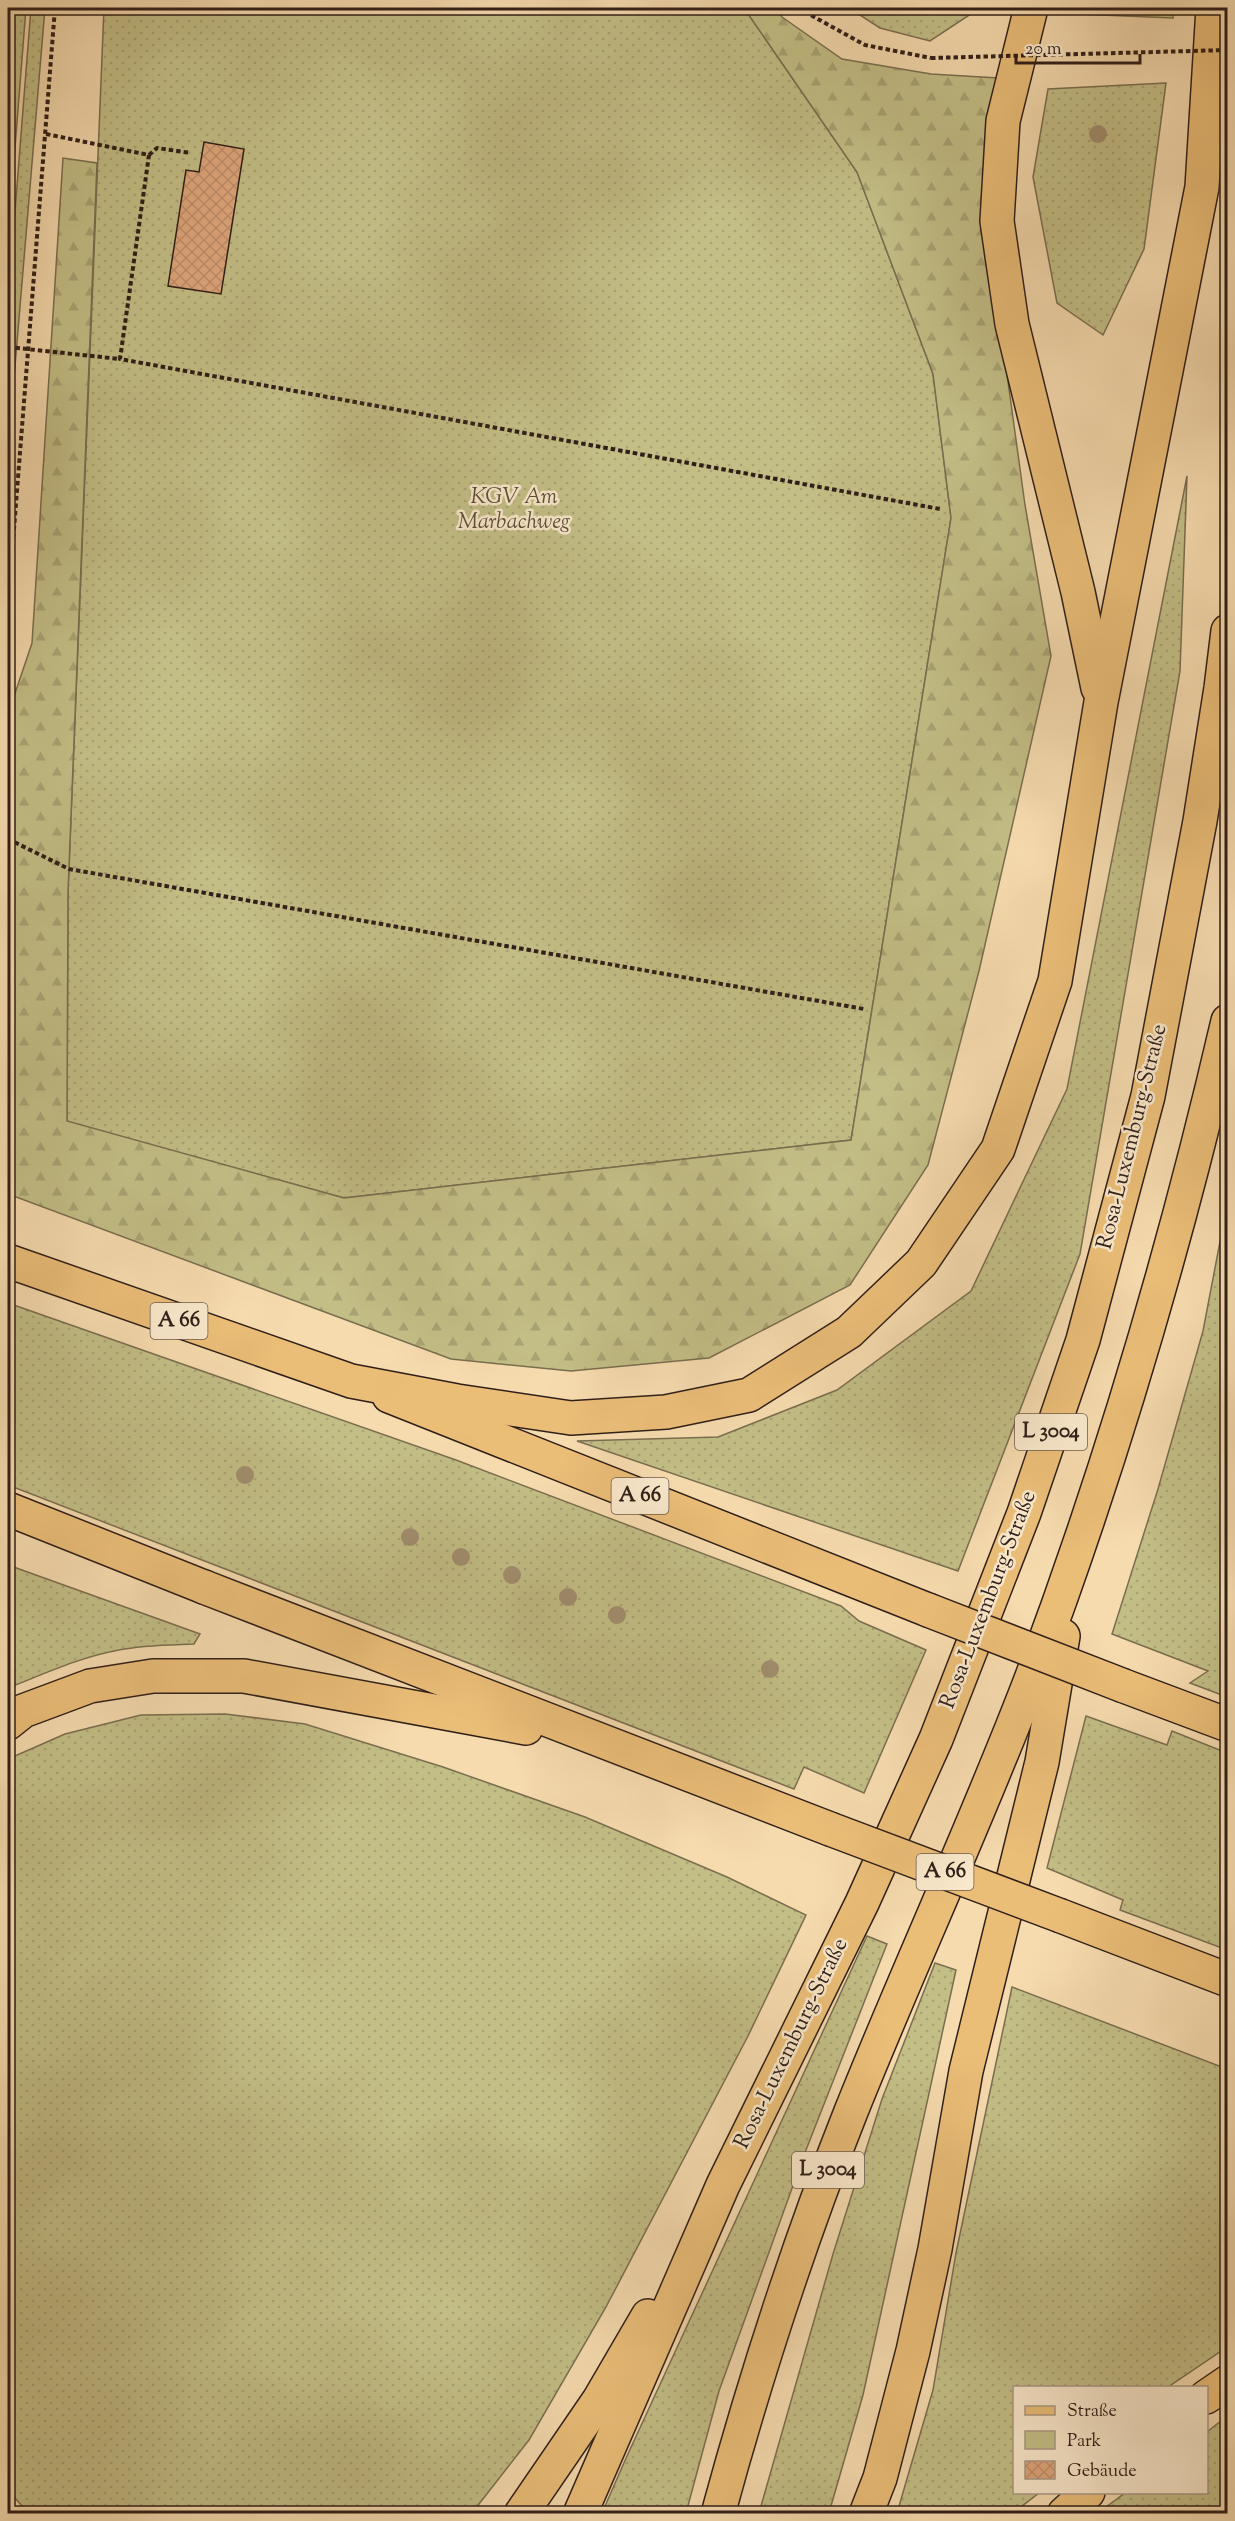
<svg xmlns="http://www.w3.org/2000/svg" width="1235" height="2521" font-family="'Sorts Mill Goudy',serif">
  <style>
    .green { fill: url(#green-dots); stroke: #7a6e50; stroke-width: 1.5 }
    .forest { fill: url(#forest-firs); stroke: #7a6e50; stroke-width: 1.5 }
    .building { fill: url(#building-cross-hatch); stroke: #301f19; stroke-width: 1.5 }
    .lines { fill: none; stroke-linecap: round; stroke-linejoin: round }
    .primary-casing { stroke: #301f19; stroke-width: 36 }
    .trunk-casing { stroke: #301f19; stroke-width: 36 }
    .motorway-casing { stroke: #301f19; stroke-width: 36 }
    .path { stroke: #301f19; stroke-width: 4; stroke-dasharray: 4.5 3; stroke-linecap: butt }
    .primary { stroke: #ebbe78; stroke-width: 33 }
    .trunk { stroke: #ebbe78; stroke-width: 33 }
    .motorway { stroke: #ebbe78; stroke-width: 33 }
    .trunk-bridge-casing { stroke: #301f19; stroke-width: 36; stroke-linecap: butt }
    .path-bridge { stroke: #301f19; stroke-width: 4; stroke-dasharray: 4.5 3; stroke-linecap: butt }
    .trunk-bridge { stroke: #ebbe78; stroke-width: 33 }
    .tree { fill: #a18e6f }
    .labels { text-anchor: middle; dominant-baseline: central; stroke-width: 5; stroke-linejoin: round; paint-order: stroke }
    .shield { fill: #f9e8cb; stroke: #6c5b4e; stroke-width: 1.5 }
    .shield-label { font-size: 21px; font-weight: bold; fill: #301f19 }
    .park-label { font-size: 22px; font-style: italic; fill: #5c4f3a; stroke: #f9e8cb }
    .street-label { font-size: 22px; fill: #301f19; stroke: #f9e8cb }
  </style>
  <defs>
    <pattern id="green-dots" width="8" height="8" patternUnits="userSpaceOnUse" patternTransform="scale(1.5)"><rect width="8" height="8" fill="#c3be86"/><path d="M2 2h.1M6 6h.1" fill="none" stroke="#a8a373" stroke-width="1.8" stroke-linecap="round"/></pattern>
    <pattern id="forest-firs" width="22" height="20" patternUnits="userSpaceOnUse" patternTransform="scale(1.5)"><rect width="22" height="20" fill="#c3be86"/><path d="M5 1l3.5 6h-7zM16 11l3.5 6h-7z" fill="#a8a373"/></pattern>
    <pattern id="building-cross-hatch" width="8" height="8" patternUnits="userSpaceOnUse" patternTransform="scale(1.5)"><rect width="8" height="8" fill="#dea67b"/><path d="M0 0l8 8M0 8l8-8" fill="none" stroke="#bf8e6a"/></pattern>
  </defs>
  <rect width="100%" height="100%" fill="#f6dbaf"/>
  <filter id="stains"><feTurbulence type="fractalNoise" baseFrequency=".00333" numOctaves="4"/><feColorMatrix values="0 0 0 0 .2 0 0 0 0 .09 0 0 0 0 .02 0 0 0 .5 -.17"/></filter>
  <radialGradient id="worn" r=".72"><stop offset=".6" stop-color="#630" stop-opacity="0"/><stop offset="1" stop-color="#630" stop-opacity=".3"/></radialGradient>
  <g class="green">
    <path d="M 8,8 L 26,8 L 8,236 Z"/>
    <path d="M 31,8 L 45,8 L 8,450 L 8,300 Z"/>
    <path d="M 104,8 L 744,8 L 857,172 L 933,374 L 951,518 L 851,1140 L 344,1198 L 67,1122 L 68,892 Z"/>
    <path d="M 849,8 L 980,8 L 930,41 L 880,28 Z"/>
    <path d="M 1166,83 L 1144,249 L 1103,335 L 1057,303 L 1033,177 L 1048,89 Z"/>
    <path d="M 1187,476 L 1180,671 L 1080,1254 L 958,1571 L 577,1441 L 718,1437 L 837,1390 L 971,1291 L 1067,1089 Z"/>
    <path d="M 1227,1205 L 1228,1697 L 1227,1697 L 1190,1683 L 1208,1671 L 1112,1634 L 1158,1489 L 1203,1331 Z"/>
    <path d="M 8,1303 L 456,1460 L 841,1606 L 859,1621 L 926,1650 L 864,1793 L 804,1767 L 794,1789 L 8,1485 Z"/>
    <path d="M 8,1565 L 200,1634 L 194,1644 C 169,1645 143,1645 119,1650 C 80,1657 44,1674 8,1688 Z"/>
    <path d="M 225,1714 L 305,1724 L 443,1767 L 585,1817 L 727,1877 L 806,1915 L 748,2036 L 606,2307 L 529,2440 L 472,2513 L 29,2514 L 8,2490 L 8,1759 L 65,1734 L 141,1715 Z"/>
    <path d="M 1086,1716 L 1167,1745 L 1172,1731 L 1227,1753 L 1227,1950 L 1120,1910 L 1123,1900 L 1047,1868 Z"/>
    <path d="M 867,1936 L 887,1944 L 804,2155 L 719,2391 L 686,2513 L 602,2513 L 627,2456 Z"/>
    <path d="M 935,1963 L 956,1970 L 863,2395 L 829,2513 L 759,2513 L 833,2254 L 882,2099 Z"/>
    <path d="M 1012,1987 L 1227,2069 L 1227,2347 L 1168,2387 L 1014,2388 L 1014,2492 L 1039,2493 L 1013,2513 L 897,2513 L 933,2390 L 956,2253 Z"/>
    <path d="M 1227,2416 L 1227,2513 L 1098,2513 L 1125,2493 L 1206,2492 L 1207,2432 Z"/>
  </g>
  <g class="forest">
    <path d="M 744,8 L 776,8 L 782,17 L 842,59 L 931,74 L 998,78 L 987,229 L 1025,505 L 1051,656 L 979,971 L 928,1165 L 850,1285 L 709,1358 L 571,1371 L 451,1359 L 8,1194 L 8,714 L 32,643 L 63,158 L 97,163 L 68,892 L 67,1121 L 344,1198 L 851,1140 L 951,518 L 933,374 L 857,172 Z"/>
    <path d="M 1056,8 L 1173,8 L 1173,18 L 1053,13 Z"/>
  </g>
  <path class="building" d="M 204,142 L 244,149 L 221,294 L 168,286 L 186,170 L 199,172 Z"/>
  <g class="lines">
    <defs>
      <g id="primary">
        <path d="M 1206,2397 L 1228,2382"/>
        <path d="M 1064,2514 L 1088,2492"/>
      </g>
      <g id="trunk">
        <path d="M 389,1396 L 928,1610"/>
        <path d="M 204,1587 L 830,1829"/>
        <path d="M 1124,1686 L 1228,1725"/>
        <path d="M 8,1723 L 23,1711 L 90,1686 L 153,1676 L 244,1676 L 526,1728"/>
        <path d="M 1061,1916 L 1228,1980"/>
        <path d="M 521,2514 L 599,2400 L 648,2316"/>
        <path d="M 580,2514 L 723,2185 L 862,1903 L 936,1739 L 1024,1513 L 1083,1340 L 1148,1096 L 1200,821 L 1221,688 L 1228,631"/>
        <path d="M 718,2514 C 755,2378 798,2245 850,2114 C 908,1969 974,1828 1030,1682 C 1111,1467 1176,1245 1228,1021"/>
        <path d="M 866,2514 L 880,2478 L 913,2351 L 935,2249 L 966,2071 L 1042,1762 L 1063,1636"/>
      </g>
      <g id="motorway">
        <path d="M 1031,8 L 1003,121 L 997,221 L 1012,324 L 1078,592 L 1098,688"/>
        <path d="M 8,1261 L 351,1381 L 457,1401 L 571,1418 L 666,1412 L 749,1395 L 849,1332 L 921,1263 L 998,1149 L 1055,981 L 1101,702 L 1202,187 L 1213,8"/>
        <path d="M 8,1509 L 204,1587"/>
      </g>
    </defs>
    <use href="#primary" class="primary-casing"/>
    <use href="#trunk" class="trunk-casing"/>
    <use href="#motorway" class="motorway-casing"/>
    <g class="path">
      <path d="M 798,8 L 865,45 L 931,58"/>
      <path d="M 46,134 L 149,155 L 120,359 L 940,509"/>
      <path d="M 149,155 L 157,148 L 191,153"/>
      <path d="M 8,347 L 120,359"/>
      <path d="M 8,605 L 55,8"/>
      <path d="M 8,839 L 69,869 L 864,1009"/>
    </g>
    <use href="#primary" class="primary"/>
    <use href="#trunk" class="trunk"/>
    <use href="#motorway" class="motorway"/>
    <defs>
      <g id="trunk-bridge">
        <path d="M 928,1610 L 1124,1686"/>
        <path d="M 830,1829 L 1061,1916"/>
      </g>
    </defs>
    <use href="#trunk-bridge" class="trunk-bridge-casing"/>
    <path class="path-bridge" d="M 931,58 L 1228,50"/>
    <use href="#trunk-bridge" class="trunk-bridge"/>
  </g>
  <g class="tree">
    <circle cx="1098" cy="134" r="9"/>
    <circle cx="245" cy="1475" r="9"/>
    <circle cx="410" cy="1537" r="9"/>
    <circle cx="461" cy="1557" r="9"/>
    <circle cx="512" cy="1575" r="9"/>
    <circle cx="568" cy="1597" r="9"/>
    <circle cx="617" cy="1615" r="9"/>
    <circle cx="770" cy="1669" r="9"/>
  </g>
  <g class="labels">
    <g class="shield">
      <rect x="150.5" y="1303" width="57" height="36" rx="4.5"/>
      <rect x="1015" y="1414" width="72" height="36" rx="4.5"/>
      <rect x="611.5" y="1478" width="57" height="36" rx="4.5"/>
      <rect x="916.5" y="1854" width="57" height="36" rx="4.5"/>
      <rect x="792" y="2152" width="72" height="36" rx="4.5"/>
    </g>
    <g class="shield-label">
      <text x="179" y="1321">A 66</text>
      <text x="1051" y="1432">L 3004</text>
      <text x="640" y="1496">A 66</text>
      <text x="945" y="1872">A 66</text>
      <text x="828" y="2170">L 3004</text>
    </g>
    <g class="park-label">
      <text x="514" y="498">KGV Am<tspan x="514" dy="25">Marbachweg</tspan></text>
    </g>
    <g class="street-label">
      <text transform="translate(1133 1137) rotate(-76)">Rosa-Luxemburg-Straße</text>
      <text transform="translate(989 1600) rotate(-69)">Rosa-Luxemburg-Straße</text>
      <text transform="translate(792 2044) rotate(-64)">Rosa-Luxemburg-Straße</text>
    </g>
  </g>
  <rect width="1235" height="2521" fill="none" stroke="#f6dbaf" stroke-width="30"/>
  <rect x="9" y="9" width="1217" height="2503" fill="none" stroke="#301f19" stroke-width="3"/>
  <rect x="15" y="15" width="1205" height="2491" fill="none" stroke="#301f19" stroke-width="1.5"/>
  <rect x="1013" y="2386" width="195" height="108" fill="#f9e8cb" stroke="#a99884" stroke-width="1.5"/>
  <rect x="1025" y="2406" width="30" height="9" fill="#ebbe78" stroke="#a99884" stroke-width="1.5"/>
  <text x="1067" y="2416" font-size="18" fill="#301f19">Straße</text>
  <rect x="1025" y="2431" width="30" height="18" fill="#c3be86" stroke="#a99884" stroke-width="1.5"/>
  <text x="1067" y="2446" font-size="18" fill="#301f19">Park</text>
  <rect x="1025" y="2461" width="30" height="18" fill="url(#building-cross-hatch)" stroke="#a99884" stroke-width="1.5"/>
  <text x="1067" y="2476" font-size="18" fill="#301f19">Gebäude</text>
  <path d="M1016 54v9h124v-9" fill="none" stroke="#301f19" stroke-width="3"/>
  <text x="1025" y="54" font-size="18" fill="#301f19" stroke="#f9e8cb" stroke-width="4.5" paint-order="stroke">20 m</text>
  <rect width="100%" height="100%" filter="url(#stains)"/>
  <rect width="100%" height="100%" fill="url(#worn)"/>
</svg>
